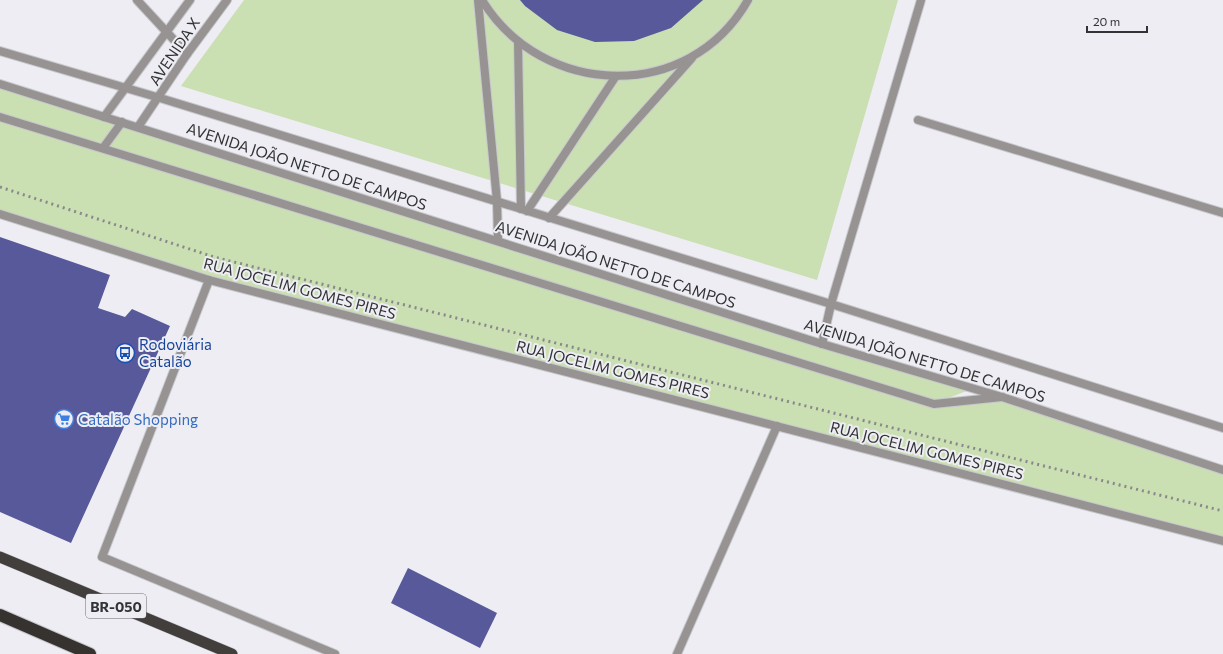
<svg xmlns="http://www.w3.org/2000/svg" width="1223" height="654" font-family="Commissioner,sans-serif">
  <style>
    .green { fill: #cadfb2 }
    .building { fill: #57599a }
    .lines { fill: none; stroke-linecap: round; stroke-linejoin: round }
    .service-casing { stroke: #c8c8cd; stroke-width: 10 }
    .minor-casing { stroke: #c8c8cd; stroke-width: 10 }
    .tertiary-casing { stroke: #c8c8cd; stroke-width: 10 }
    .trunk-casing { stroke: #c8c8cd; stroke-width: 12 }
    .motorway-casing { stroke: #c8c8cd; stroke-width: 14 }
    .service { stroke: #969392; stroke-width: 8 }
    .minor { stroke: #969392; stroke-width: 8 }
    .tertiary { stroke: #969392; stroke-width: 8 }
    .trunk { stroke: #423e3c; stroke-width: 11 }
    .motorway { stroke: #36322f; stroke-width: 12 }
    .rail { stroke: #89898d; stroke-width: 3; stroke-dasharray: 2 4; stroke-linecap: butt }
    .labels { text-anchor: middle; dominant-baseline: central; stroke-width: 4; stroke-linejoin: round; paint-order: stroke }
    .shield { fill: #ededf3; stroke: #6a6b6e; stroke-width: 1 }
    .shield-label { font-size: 14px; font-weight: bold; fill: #323335 }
    .street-label { font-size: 15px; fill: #323335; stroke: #ededf3 }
    .transit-label { font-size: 15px; fill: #164399; stroke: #ededf3; text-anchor: start }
    .shop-label { font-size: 15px; fill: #366cbe; stroke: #ededf3; text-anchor: start }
  </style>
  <rect width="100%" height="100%" fill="#ededf3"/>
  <g class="green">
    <path d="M 244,0 L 898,0 L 817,280 L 181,86 Z"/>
    <path d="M 0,84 L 974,388 L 936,403 L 1002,397 L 1223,469 L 1223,541 L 209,280 L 0,211 Z"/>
  </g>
  <g class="building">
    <path d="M 520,0 L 703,0 L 671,28 L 634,41 L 595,42 L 557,30 L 525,6 Z"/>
    <path d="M 0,237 L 110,275 L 98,308 L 125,317 L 132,309 L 170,326 L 71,543 L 0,512 Z"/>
    <path d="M 408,568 L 497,613 L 480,648 L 391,603 Z"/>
  </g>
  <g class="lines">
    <defs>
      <g id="service">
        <path d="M 478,0 L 497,201 L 498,241"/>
        <path d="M 482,0 C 542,98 689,104 748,0"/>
        <path d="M 518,42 L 521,209"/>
        <path d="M 918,120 L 1223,213"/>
        <path d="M 527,211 L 616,76"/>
        <path d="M 549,218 L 692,58"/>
      </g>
      <g id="minor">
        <path d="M 137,0 L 187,54"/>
        <path d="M 0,117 L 934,404 L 1002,397"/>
        <path d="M 104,117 L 190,0"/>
        <path d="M 138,127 L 187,54 L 227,0"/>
        <path d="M 103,148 L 122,122"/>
        <path d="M 209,280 L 102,557 L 335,654"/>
        <path d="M 822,344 L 831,304 L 921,0"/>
        <path d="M 677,654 L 777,426"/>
      </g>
      <g id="tertiary">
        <path d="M 0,51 L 160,98 L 831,304 L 1223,428"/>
        <path d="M 0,84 L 822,344 L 1002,397 L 1223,470"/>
        <path d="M 0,214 L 209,280 L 1223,541"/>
      </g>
      <path id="trunk" d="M 0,557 L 232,654"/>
      <path id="motorway" d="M 0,615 L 90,654"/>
    </defs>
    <use href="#service" class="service-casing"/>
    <use href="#minor" class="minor-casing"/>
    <use href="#tertiary" class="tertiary-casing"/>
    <use href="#trunk" class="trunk-casing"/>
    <use href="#motorway" class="motorway-casing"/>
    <use href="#service" class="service"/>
    <use href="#minor" class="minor"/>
    <use href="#tertiary" class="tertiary"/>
    <use href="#trunk" class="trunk"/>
    <use href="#motorway" class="motorway"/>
    <path class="rail" d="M 0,187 L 214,257 L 1223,511"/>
  </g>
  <defs>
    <symbol id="bus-ring" viewBox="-11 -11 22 22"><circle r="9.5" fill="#ededf3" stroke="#1a4fb4" stroke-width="1.5"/><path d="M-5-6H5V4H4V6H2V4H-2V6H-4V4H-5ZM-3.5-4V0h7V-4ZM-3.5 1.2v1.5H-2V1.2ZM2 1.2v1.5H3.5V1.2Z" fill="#1a4fb4"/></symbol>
    <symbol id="supermarket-ring" viewBox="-11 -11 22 22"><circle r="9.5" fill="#ededf3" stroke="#3f7fe0" stroke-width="1.5"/><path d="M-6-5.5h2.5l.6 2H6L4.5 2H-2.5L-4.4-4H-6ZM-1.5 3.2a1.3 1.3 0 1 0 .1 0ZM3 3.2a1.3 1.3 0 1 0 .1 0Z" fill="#3f7fe0"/></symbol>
  </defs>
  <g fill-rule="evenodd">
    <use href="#bus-ring" x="114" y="342" width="22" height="22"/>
    <use href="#supermarket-ring" x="53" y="408" width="22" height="22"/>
  </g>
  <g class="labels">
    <rect class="shield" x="86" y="594" width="60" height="24" rx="3"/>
    <g class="shield-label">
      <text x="116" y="606">BR-050</text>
    </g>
    <g class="street-label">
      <text transform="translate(174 51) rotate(-56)">AVENIDA X</text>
      <text transform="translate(307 166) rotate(18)">AVENIDA JOÃO NETTO DE CAMPOS</text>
      <text transform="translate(616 264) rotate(18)">AVENIDA JOÃO NETTO DE CAMPOS</text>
      <text transform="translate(300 288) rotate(15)">RUA JOCELIM GOMES PIRES</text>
      <text transform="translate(925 360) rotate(17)">AVENIDA JOÃO NETTO DE CAMPOS</text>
      <text transform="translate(613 369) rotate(14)">RUA JOCELIM GOMES PIRES</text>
      <text transform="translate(927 450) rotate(14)">RUA JOCELIM GOMES PIRES</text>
    </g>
    <g class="transit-label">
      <text x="139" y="344">Rodoviária<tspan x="139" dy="17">Catalão</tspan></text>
    </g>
    <g class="shop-label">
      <text x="78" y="419">Catalão Shopping</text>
    </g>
  </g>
  <path d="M1087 26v6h60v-6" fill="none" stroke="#323335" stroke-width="2"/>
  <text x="1093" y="26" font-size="12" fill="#323335" stroke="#ededf3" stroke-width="3" paint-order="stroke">20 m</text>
</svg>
